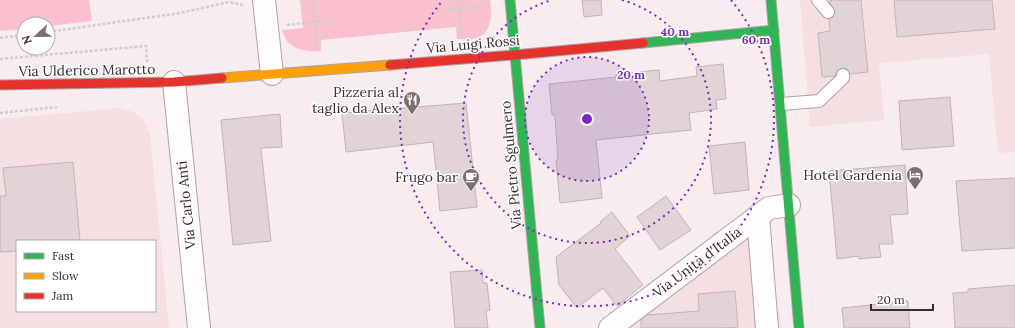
<svg xmlns="http://www.w3.org/2000/svg" width="1015" height="328" font-family="Lora,serif">
  <style>
    .built { fill: #f5dfe3; fill-rule: evenodd }
    .green { fill: #f8c1cd }
    .building { fill: #e1d3d6; stroke: #c2b5b7 }
    .lines { fill: none; stroke-linecap: round; stroke-linejoin: round }
    .lane-casing { stroke: #afa3a5; stroke-width: 14 }
    .street-casing { stroke: #afa3a5; stroke-width: 24 }
    .fast-casing { stroke: #afa3a5; stroke-width: 11 }
    .slow-casing { stroke: #afa3a5; stroke-width: 11 }
    .jam-casing { stroke: #afa3a5; stroke-width: 11 }
    .path { stroke: #d1cdcd; stroke-width: 2.5; stroke-dasharray: 3 2; stroke-linecap: butt }
    .lane { stroke: #fefcfc; stroke-width: 12 }
    .street { stroke: #fefcfc; stroke-width: 22 }
    .fast { stroke: #30b455; stroke-width: 9 }
    .slow { stroke: #ff9f0a; stroke-width: 9 }
    .jam { stroke: #e5322d; stroke-width: 9 }
    .ring { fill: none; stroke: #7b2cbf; stroke-width: 2; stroke-dasharray: 2 4 }
    .labels { text-anchor: middle; dominant-baseline: central; stroke-width: 3; stroke-linejoin: round; paint-order: stroke }
    .street-label { font-size: 14px; fill: #392a2d; stroke: #fff }
    .poi-label { font-size: 14px; fill: #392a2d; stroke: #fff; text-anchor: end }
    .centre { fill: #7b2cbf; stroke: #fff; stroke-width: 2 }
    .ring-label { font-size: 12px; text-anchor: middle; font-weight: bold; fill: #7b2cbf; stroke: #fff; stroke-width: 3; stroke-linejoin: round; paint-order: stroke }
  </style>
  <rect width="100%" height="100%" fill="#f8ecee"/>
  <g class="built">
    <path d="M 800,0 L 1015,0 L 1015,152 L 998,153 L 989,54 L 879,63 L 884,120 L 810,127 Z"/>
    <path d="M 122,108 L 133,112 L 143,119 L 150,134 L 169,328 L 0,328 L 0,119 ZM 17,241 L 155,241 L 155,311 L 17,311 Z"/>
    <path d="M 763,217 L 770,299 L 780,315 L 781,328 L 606,328 Z"/>
  </g>
  <g class="green">
    <path d="M 0,0 L 89,0 L 92,21 L 48,26 L 48,24 L 24,24 L 24,29 L 0,31 Z"/>
    <path d="M 300,0 L 490,0 C 492,14 493,33 476,38 C 471,40 463,39 457,39 L 456,27 L 321,40 L 321,51 C 311,52 296,51 288,42 C 285,39 284,34 282,30 L 303,28 Z"/>
  </g>
  <g class="building">
    <path d="M 582,0 L 601,0 L 602,15 L 584,17 Z"/>
    <path d="M 830,0 L 861,0 L 868,72 L 850,74 L 847,69 L 843,68 L 837,71 L 835,76 L 822,77 L 818,33 L 830,31 L 829,19 L 833,17 L 835,11 L 830,3 Z"/>
    <path d="M 894,0 L 992,0 L 995,29 L 897,37 Z"/>
    <path d="M 723,64 L 726,99 L 716,100 L 717,109 L 689,113 L 691,130 L 596,140 L 602,198 L 560,203 L 556,160 L 558,160 L 555,115 L 552,115 L 549,84 L 616,77 L 616,74 L 659,70 L 660,81 L 697,76 L 696,67 Z"/>
    <path d="M 950,97 L 954,146 L 902,150 L 899,101 Z"/>
    <path d="M 466,103 L 477,207 L 440,211 L 433,142 L 346,152 L 342,113 Z"/>
    <path d="M 280,114 L 282,147 L 261,148 L 271,241 L 233,245 L 221,120 Z"/>
    <path d="M 745,142 L 749,190 L 714,194 L 709,146 Z"/>
    <path d="M 73,162 L 80,241 L 17,241 L 17,251 L 0,252 L 0,196 L 6,196 L 3,168 Z"/>
    <path d="M 905,165 L 908,214 L 890,215 L 893,244 L 879,244 L 881,257 L 859,259 L 859,256 L 837,259 L 829,171 Z"/>
    <path d="M 1015,178 L 1015,248 L 962,251 L 956,181 Z"/>
    <path d="M 666,196 L 691,230 L 660,250 L 637,217 Z"/>
    <path d="M 612,212 L 630,236 L 615,249 L 643,285 L 617,306 L 603,288 L 577,308 L 559,285 L 556,257 L 601,223 L 600,222 Z"/>
    <path d="M 482,270 L 483,283 L 487,283 L 490,310 L 486,311 L 488,328 L 455,328 L 450,272 Z"/>
    <path d="M 1015,285 L 1015,328 L 955,328 L 953,293 L 968,292 L 968,289 Z"/>
    <path d="M 735,291 L 738,327 L 724,328 L 641,328 L 641,320 L 647,315 L 699,311 L 698,294 Z"/>
    <path d="M 908,301 L 910,328 L 844,328 L 842,308 Z"/>
  </g>
  <g class="lines">
    <defs>
      <g id="lane">
        <path d="M 818,0 L 828,12"/>
        <path d="M 781,104 L 819,101 L 843,78 L 843,75"/>
      </g>
      <g id="street">
        <path d="M 264,0 L 272,74"/>
        <path d="M 174,82 L 199,328"/>
        <path d="M 758,216 L 767,328"/>
        <path d="M 610,328 L 769,208 L 789,205"/>
      </g>
      <g id="fast">
        <path d="M 510,0 L 540,328"/>
        <path d="M 771,0 L 799,328"/>
        <path d="M 643,43 L 774,30"/>
      </g>
      <path id="slow" d="M 222,78 L 390,65"/>
      <g id="jam">
        <path d="M 390,65 L 514,55 L 643,43"/>
        <path d="M 0,85 L 174,82 L 222,78"/>
      </g>
    </defs>
    <use href="#lane" class="lane-casing"/>
    <use href="#street" class="street-casing"/>
    <use href="#fast" class="fast-casing"/>
    <use href="#slow" class="slow-casing"/>
    <use href="#jam" class="jam-casing"/>
    <g class="path">
      <path d="M 313,0 L 317,49"/>
      <path d="M 458,0 L 461,37"/>
      <path d="M 438,11 L 489,5"/>
      <path d="M 287,25 L 334,20"/>
      <path d="M 48,32 L 180,13 L 229,2 L 243,5"/>
      <path d="M 0,38 L 24,35"/>
      <path d="M 0,59 L 146,46 L 147,62"/>
      <path d="M 0,113 L 57,107"/>
    </g>
    <use href="#lane" class="lane"/>
    <use href="#street" class="street"/>
    <use href="#fast" class="fast"/>
    <use href="#slow" class="slow"/>
    <use href="#jam" class="jam"/>
  </g>
  <circle cx="587" cy="119" r="62" fill="#7b2cbf" fill-opacity=".12"/>
  <g class="ring">
    <circle cx="587" cy="119" r="62"/>
    <path d="M622 0A124 124 0 1 1 552 0"/>
    <path d="M731 0A187 187 0 1 1 443 0"/>
  </g>
  <defs>
    <symbol id="restaurant-pin" viewBox="-11 -11 22 30"><path d="M0 17L-7.5 6A9.5 9.5 0 1 1 7.5 6Z" fill="#7c6e71" stroke="#fff"/><path d="M-5-6h1v4h1v-4h1v4h1v-4h1v5L-1.5 .5V6h-2V.5L-5-1ZM5-6V6H3V1.5H1.5Q1.5-4 5-6Z" fill="#fff"/></symbol>
    <symbol id="hotel-pin" viewBox="-11 -11 22 30"><path d="M0 17L-7.5 6A9.5 9.5 0 1 1 7.5 6Z" fill="#7c6e71" stroke="#fff"/><path d="M-6-4.5h1.5V1H6V5H4.5V3h-9V5H-6ZM-4 0a1.8 1.8 0 1 1 3.6 0ZM.5 0V-2.5h3Q6-2.5 6 0Z" fill="#fff"/></symbol>
    <symbol id="cafe-pin" viewBox="-11 -11 22 30"><path d="M0 17L-7.5 6A9.5 9.5 0 1 1 7.5 6Z" fill="#7c6e71" stroke="#fff"/><path d="M-5.5-4.5H6V0H3Q3 3.5 0 3.5H-2.5Q-5.5 3.5-5.5 0ZM3-3.2v2h1.7v-2ZM-6 4.5H4V6H-6Z" fill="#fff"/></symbol>
  </defs>
  <g fill-rule="evenodd">
    <use href="#restaurant-pin" x="402" y="90" width="20" height="27"/>
    <use href="#hotel-pin" x="905" y="165" width="20" height="27"/>
    <use href="#cafe-pin" x="461" y="167" width="20" height="27"/>
  </g>
  <g class="labels">
    <g class="street-label">
      <text transform="translate(473 44) rotate(-5)">Via Luigi Rossi</text>
      <text transform="translate(87 70) rotate(-1)">Via Ulderico Marotto</text>
      <text transform="translate(511 165) rotate(-95)">Via Pietro Sgulmero</text>
      <text transform="translate(186 205) rotate(-96)">Via Carlo Anti</text>
      <text transform="translate(697 262) rotate(-37)">Via Unità d'Italia</text>
    </g>
    <g class="poi-label">
      <text x="399" y="92">Pizzeria al<tspan x="399" dy="16">taglio da Alex</tspan></text>
      <text x="902" y="175">Hotel Gardenia</text>
      <text x="458" y="177">Frugo bar</text>
    </g>
  </g>
  <circle cx="587" cy="119" r="6" class="centre"/>
  <g class="ring-label">
    <text x="675" y="36">40 m</text>
    <text x="756" y="44">60 m</text>
    <text x="631" y="79">20 m</text>
  </g>
  <rect x="16" y="240" width="140" height="72" fill="#ffffff" stroke="#b0aaab"/>
  <rect x="24" y="253" width="20" height="6" fill="#30b455" stroke="#b0aaab"/>
  <text x="52" y="260" font-size="12" fill="#392a2d">Fast</text>
  <rect x="24" y="273" width="20" height="6" fill="#ff9f0a" stroke="#b0aaab"/>
  <text x="52" y="280" font-size="12" fill="#392a2d">Slow</text>
  <rect x="24" y="293" width="20" height="6" fill="#e5322d" stroke="#b0aaab"/>
  <text x="52" y="300" font-size="12" fill="#392a2d">Jam</text>
  <g transform="translate(36 36) rotate(248)"><circle r="19" fill="#ffffff" stroke="#b0aaab"/>
  <path d="M0-3L7 15L0 10L-7 15Z" fill="#7c6e71"/>
  <text y="-6" font-size="11" font-weight="bold" text-anchor="middle" fill="#392a2d">N</text>
  </g>
  <path d="M871 304v6h62v-6" fill="none" stroke="#392a2d" stroke-width="2"/>
  <text x="877" y="304" font-size="12" fill="#392a2d" stroke="#ffffff" stroke-width="3" paint-order="stroke">20 m</text>
</svg>
